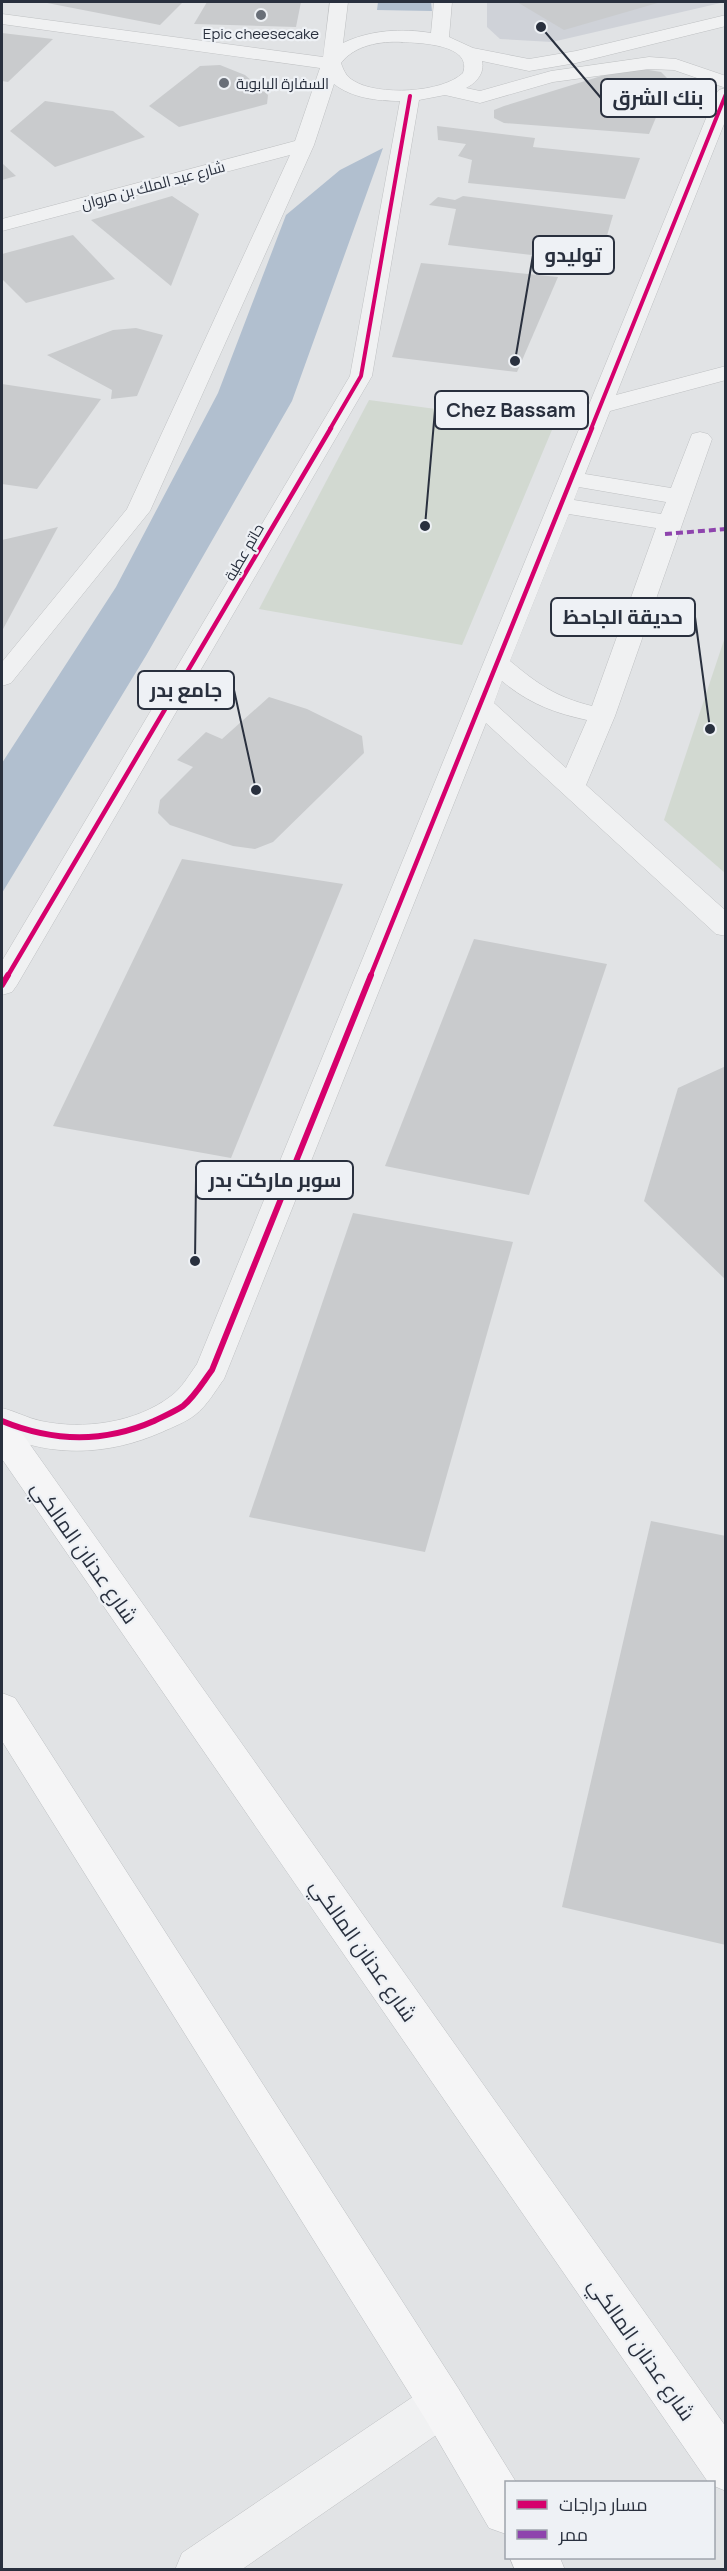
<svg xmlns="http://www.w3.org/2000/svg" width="727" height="2571" font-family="Manrope,Cairo,sans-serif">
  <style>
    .built { fill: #cfd2d8 }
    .green { fill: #d2d9d1 }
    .water { fill: #b1bfcf }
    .building { fill: #c9cbcd }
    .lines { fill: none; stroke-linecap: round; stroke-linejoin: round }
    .minor-casing { stroke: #bfc1c3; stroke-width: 1 }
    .major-casing { stroke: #bdc0c3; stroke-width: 1 }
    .minor { fill: #f0f1f2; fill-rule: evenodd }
    .major { fill: #f5f5f6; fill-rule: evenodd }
    .quiet { stroke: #8e44ad; stroke-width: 4; stroke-dasharray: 7 4; stroke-linecap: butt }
    .cycleway-far2-casing { stroke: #eef1f5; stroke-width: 6 }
    .cycleway-far1-casing { stroke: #eef1f5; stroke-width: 8 }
    .cycleway-casing { stroke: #eef1f5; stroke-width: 10 }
    .cycleway-far2 { stroke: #d6006c; stroke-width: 4 }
    .cycleway-far1 { stroke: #d6006c; stroke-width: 4.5 }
    .cycleway { stroke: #d6006c; stroke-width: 6 }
    .poi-dot { fill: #696f78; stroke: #eef1f5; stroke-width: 2 }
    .labels { text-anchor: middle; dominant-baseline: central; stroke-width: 4.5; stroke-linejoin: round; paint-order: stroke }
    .far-poi-label { font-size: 15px; fill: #29303e; stroke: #eef1f5 }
    .far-street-label { font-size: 15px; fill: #29303e; stroke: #eef1f5 }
    .near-street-label { font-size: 21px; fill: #29303e; stroke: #eef1f5 }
    .leader { fill: none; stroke: #29303e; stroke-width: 2 }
    .callout-dot { fill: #29303e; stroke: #eef1f5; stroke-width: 2 }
    .callout { fill: #eef1f5; stroke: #29303e; stroke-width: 2 }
    .callout-label { font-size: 20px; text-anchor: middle; font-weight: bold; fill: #29303e }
  </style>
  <rect width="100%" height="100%" fill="#e1e3e5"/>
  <path class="built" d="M 487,2 L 725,2 L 552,42 L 500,39 L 487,27 Z"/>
  <g class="green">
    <path d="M 369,400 L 554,425 L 462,645 L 259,609 Z"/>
    <path d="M 725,637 L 725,873 L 664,820 Z"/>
  </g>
  <g class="water">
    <path d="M 378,2 L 431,2 L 432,11 L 377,10 Z"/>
    <path d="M 383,148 L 292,401 L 147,654 L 2,893 L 2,763 L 116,587 L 218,393 L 286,215 L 340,170 Z"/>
  </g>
  <g class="building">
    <path d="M 42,2 L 183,2 L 160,25 Z"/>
    <path d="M 207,2 L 301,2 L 296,27 L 194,24 Z"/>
    <path d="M 517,2 L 661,2 L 564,30 Z"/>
    <path d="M 2,33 L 53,39 L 8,82 L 2,81 Z"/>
    <path d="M 220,65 L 245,75 L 268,95 L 267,104 L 179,127 L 149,106 L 200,66 Z"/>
    <path d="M 637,68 L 661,72 L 671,82 L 649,134 L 504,123 L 494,118 L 494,110 L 504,106 L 624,69 Z"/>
    <path d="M 45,101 L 113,111 L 145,137 L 55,167 L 10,131 Z"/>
    <path d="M 437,126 L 535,138 L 533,147 L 640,158 L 625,199 L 468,183 L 472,160 L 458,156 L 466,144 L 438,140 Z"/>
    <path d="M 2,163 L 16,176 L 2,180 Z"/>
    <path d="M 172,196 L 199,214 L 171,286 L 91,220 Z"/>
    <path d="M 463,196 L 613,215 L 599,263 L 448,245 L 456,209 L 429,205 L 438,197 L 455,200 Z"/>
    <path d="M 73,235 L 115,279 L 26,303 L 2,279 L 2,254 Z"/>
    <path d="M 421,263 L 558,277 L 517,372 L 392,357 Z"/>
    <path d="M 136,328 L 163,335 L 137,396 L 111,399 L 112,390 L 47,355 L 113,330 Z"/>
    <path d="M 2,384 L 101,399 L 37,489 L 2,484 Z"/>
    <path d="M 58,527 L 2,631 L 2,540 Z"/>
    <path d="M 269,697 L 307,709 L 362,736 L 364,753 L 273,842 L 255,849 L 233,846 L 170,825 L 158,813 L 160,800 L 193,767 L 177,760 L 206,732 L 222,739 Z"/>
    <path d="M 182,859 L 343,884 L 231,1158 L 53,1126 Z"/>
    <path d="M 474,939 L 607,964 L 529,1195 L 385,1166 Z"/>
    <path d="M 726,1066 L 726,1280 L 644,1201 L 678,1088 Z"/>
    <path d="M 353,1213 L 513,1242 L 425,1552 L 249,1517 Z"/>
    <path d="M 651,1521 L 726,1536 L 726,1945 L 562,1907 Z"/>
  </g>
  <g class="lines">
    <defs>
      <g id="minor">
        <path d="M 330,2 L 348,2 L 343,43 C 370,30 402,28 431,33 L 434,2 L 452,2 L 449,37 L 473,48 L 529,59 L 576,51 L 726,15 L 726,26 L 576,63 L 529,71 L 482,61 C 485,73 476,83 466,88 L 480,91 L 551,71 L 649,57 L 676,59 L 726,76 L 726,88 L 674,70 L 649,69 L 553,82 L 480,103 L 445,95 L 419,100 L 372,376 L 17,985 L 12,992 L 2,995 L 2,961 L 350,376 L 400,101 C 377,101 352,98 334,84 L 314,145 L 150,511 L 11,683 L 2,686 L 2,662 L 127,509 L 290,155 L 2,231 L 2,219 L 295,141 L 320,68 L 2,24 L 2,14 L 323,57 ZM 402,42 C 419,43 473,44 463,73 C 442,93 378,96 354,81 C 347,77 344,72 341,63 C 355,45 380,41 402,42 Z"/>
        <path d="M 726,88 L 726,119 L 616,395 L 726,366 L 726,380 L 610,411 L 585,474 L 671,488 L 692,434 L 700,432 L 708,434 L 712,439 L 615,716 L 586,785 L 726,911 L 726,936 L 716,934 L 486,723 L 224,1379 C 215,1391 207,1406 195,1415 C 186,1422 173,1427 162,1432 C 110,1455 54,1458 2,1435 L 2,1408 C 15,1411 27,1418 41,1421 C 83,1430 136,1423 171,1396 C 182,1388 189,1375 197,1364 L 716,94 L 719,90 ZM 579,487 L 666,502 L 661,514 L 574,500 ZM 569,514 L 656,528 L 592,706 C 556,697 539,685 510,661 ZM 502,681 C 528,703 554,713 587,720 L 566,768 L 494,703 Z"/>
        <path d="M 442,2381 L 458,2388 L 465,2404 L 458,2420 L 241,2570 L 175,2570 L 182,2553 L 426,2388 Z"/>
      </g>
      <g id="major">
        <path d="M 2,1418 L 14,1422 L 726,2427 L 726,2491 L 714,2486 L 714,2482 L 708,2482 L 2,1459 Z"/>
        <path d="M 2,1693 L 15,1698 L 458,2388 L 516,2482 L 506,2482 L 506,2534 L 489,2528 L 426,2420 L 2,1741 Z"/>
        <path d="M 510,2558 L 560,2558 L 565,2570 L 515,2570 Z"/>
      </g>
    </defs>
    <use href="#minor" class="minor-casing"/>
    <use href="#major" class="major-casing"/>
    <use href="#minor" class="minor"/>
    <use href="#major" class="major"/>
    <path class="quiet" d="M 665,534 L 726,529"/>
    <defs>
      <g id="cycleway-far2">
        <path d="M 330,429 L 361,376 L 410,96"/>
        <path d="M 591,429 L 726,94"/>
      </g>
      <g id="cycleway-far1">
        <path d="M 7,977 L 331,428"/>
        <path d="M 370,977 L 592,428"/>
      </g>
      <g id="cycleway">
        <path d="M 2,985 L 8,975"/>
        <path d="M 2,1421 C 53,1442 104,1443 154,1421 C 164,1416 174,1412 183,1406 C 195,1396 203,1382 212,1370 L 371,975"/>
      </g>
    </defs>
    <use href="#cycleway-far2" class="cycleway-far2-casing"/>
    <use href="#cycleway-far1" class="cycleway-far1-casing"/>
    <use href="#cycleway" class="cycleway-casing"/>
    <use href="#cycleway-far2" class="cycleway-far2"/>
    <use href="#cycleway-far1" class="cycleway-far1"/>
    <use href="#cycleway" class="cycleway"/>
  </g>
  <g class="poi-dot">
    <circle cx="261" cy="15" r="6"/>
    <circle cx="224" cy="83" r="6"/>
  </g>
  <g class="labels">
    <g class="far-poi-label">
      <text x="261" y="33">Epic cheesecake</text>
      <text x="236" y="83" text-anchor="start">السفارة البابوية</text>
    </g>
    <g class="far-street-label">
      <text transform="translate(153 185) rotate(-15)">شارع عبد الملك بن مروان</text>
      <text transform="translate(244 552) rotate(-60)">حاتم عطية</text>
    </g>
    <g class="near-street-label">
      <text transform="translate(85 1552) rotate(55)">شارع عدنان المالكي</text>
      <text transform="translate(364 1950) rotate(55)">شارع عدنان المالكي</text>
      <text transform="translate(642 2349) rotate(55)">شارع عدنان المالكي</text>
    </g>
  </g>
  <path class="leader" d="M541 27L601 98M515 361L533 255M425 526L435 410M710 729L695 617M256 790L234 690M195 1261L196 1180"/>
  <g class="callout-dot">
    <circle cx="541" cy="27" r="6"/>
    <circle cx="515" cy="361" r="6"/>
    <circle cx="425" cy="526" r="6"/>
    <circle cx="710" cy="729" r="6"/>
    <circle cx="256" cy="790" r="6"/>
    <circle cx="195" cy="1261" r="6"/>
  </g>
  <g class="callout">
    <rect x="601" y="79" width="115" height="38" rx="6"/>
    <rect x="533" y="236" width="81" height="38" rx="6"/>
    <rect x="435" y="391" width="153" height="38" rx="6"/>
    <rect x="551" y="598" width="144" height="38" rx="6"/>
    <rect x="138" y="671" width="96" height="38" rx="6"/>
    <rect x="196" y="1161" width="157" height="38" rx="6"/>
  </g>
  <g class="callout-label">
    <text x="658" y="105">بنك الشرق</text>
    <text x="573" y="262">توليدو</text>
    <text x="511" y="417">Chez Bassam</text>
    <text x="623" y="624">حديقة الجاحظ</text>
    <text x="186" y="697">جامع بدر</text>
    <text x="275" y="1187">سوبر ماركت بدر</text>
  </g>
  <rect width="727" height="2571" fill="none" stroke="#29303e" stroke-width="6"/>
  <rect x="505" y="2481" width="210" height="78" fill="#eef1f5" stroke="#9fa4ac" stroke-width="1.5"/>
  <rect x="517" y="2500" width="30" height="9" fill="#d6006c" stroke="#9fa4ac" stroke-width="1.5"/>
  <text x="559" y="2511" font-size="18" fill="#29303e">مسار دراجات</text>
  <rect x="517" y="2530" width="30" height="9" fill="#8e44ad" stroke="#9fa4ac" stroke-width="1.5"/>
  <text x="559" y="2541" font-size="18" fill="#29303e">ممر</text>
</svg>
